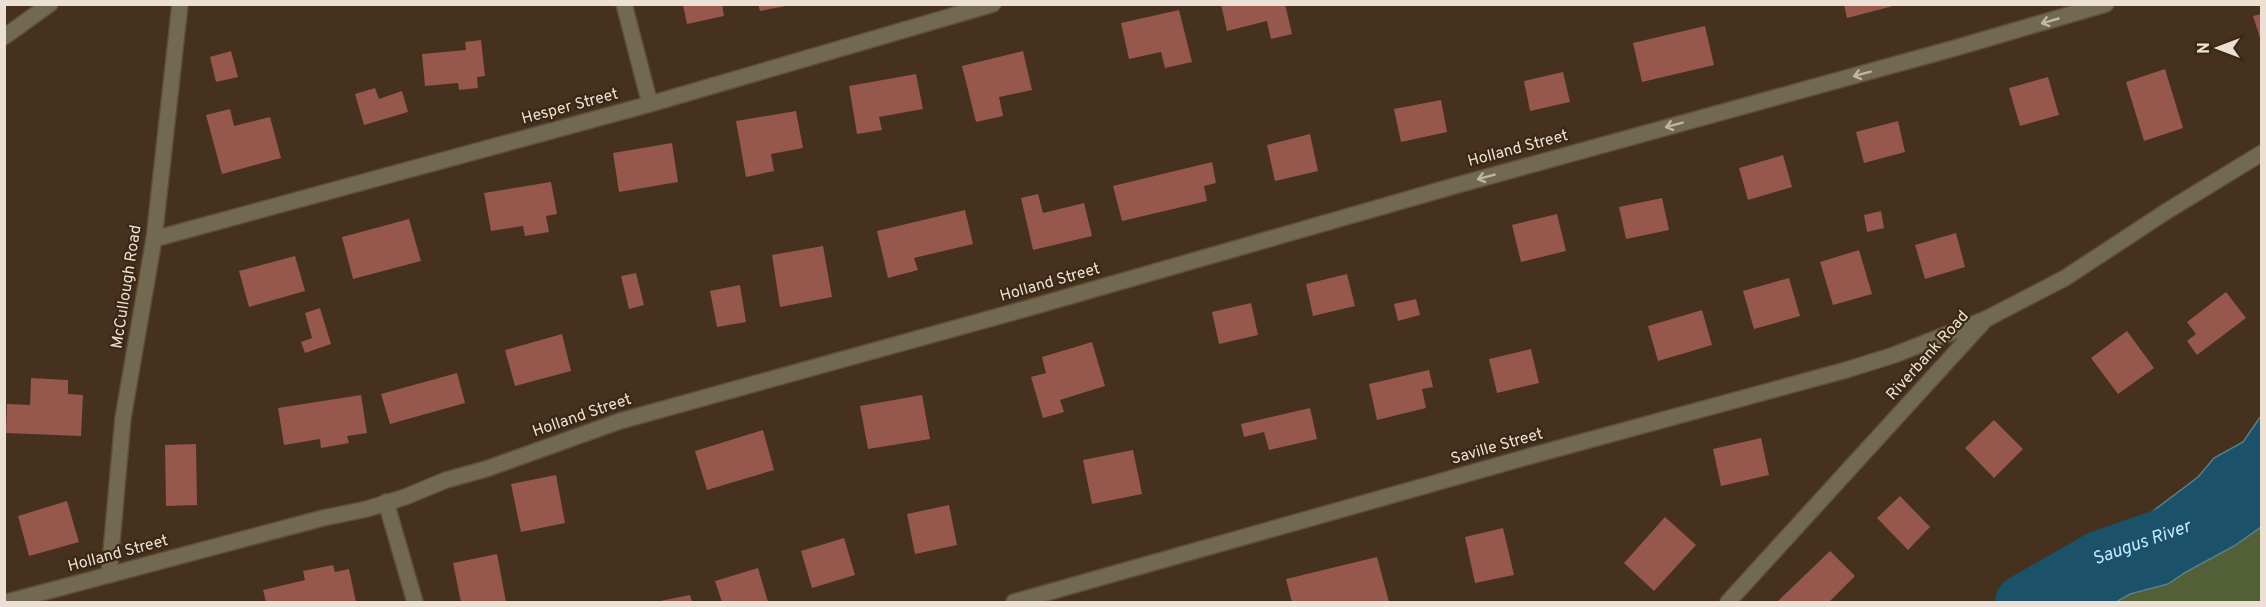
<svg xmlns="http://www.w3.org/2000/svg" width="2266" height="607" font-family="Overpass,sans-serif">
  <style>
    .green { fill: #536037 }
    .water { fill: #1c5269; stroke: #5a7d89; stroke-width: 1.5 }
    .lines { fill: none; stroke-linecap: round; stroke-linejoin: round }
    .river { stroke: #1c5269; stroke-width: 54 }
    .building { fill: #96574c }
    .minor-casing { stroke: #604d3b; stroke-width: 18 }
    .minor { stroke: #716950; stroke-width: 15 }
    .oneway { stroke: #c1b6a6 }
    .labels { text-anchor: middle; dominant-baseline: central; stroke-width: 4.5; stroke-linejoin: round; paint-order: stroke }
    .street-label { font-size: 16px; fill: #ece0d4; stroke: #3a2714 }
    .water-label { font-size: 18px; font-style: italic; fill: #c5eafd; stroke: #3a2714 }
  </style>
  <rect width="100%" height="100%" fill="#45311e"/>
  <path class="green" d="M 2261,527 L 2261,602 L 2116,602 L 2130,594 L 2168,584 L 2186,572 L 2234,546 Z"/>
  <path class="water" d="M 2261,416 L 2261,527 L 2234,546 L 2186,572 L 2168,584 L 2130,594 L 2116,602 L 2007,602 L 2049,580 L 2083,567 L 2120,536 L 2198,477 L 2214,458 L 2243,442 Z"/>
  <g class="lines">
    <path class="river" id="s1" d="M 2022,602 L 2099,558 L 2210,519 L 2262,486"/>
  </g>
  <g class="building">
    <path d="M 758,4 L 786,4 L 786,6 L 760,11 Z"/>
    <path d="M 1221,4 L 1285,4 L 1292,34 L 1271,39 L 1267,21 L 1227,31 Z"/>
    <path d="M 1844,4 L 1897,4 L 1897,5 L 1847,18 Z"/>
    <path d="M 683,5 L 722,5 L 724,16 L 687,24 Z"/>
    <path d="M 1179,10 L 1192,62 L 1165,68 L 1161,52 L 1129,59 L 1121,23 Z"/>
    <path d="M 2262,14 L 2262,41 L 2261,41 L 2253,16 Z"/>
    <path d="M 1705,26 L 1714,65 L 1642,82 L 1633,43 Z"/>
    <path d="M 481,40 L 485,76 L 477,77 L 478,88 L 459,90 L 458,83 L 425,86 L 422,54 L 466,50 L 465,42 Z"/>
    <path d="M 231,51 L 238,77 L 216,82 L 210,57 Z"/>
    <path d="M 1023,51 L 1032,90 L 999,97 L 1003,116 L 976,122 L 962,66 Z"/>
    <path d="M 2165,69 L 2183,128 L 2144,141 L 2126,82 Z"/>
    <path d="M 1563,72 L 1570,102 L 1530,111 L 1524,81 Z"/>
    <path d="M 916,74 L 923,109 L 879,117 L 882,130 L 857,134 L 849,86 Z"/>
    <path d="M 2048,77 L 2059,115 L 2020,126 L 2009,88 Z"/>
    <path d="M 375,88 L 379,99 L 402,91 L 408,112 L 364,125 L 355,94 Z"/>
    <path d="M 1441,100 L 1447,132 L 1401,142 L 1394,109 Z"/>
    <path d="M 230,109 L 234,126 L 270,117 L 281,158 L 222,174 L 206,115 Z"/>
    <path d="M 796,111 L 803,148 L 771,154 L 774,171 L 746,177 L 736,121 Z"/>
    <path d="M 1898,121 L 1905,152 L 1864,163 L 1856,132 Z"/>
    <path d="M 1310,134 L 1318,171 L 1275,181 L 1267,145 Z"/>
    <path d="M 672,143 L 678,182 L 619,192 L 613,153 Z"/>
    <path d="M 1783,155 L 1792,187 L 1748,200 L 1739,168 Z"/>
    <path d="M 1212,162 L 1216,183 L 1204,186 L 1207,201 L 1122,221 L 1113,186 Z"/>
    <path d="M 551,182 L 557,214 L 546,216 L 549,232 L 525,236 L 523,226 L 491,231 L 484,193 Z"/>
    <path d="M 1038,194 L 1043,213 L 1084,203 L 1092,236 L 1033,250 L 1021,198 Z"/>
    <path d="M 1662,198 L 1669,230 L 1626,239 L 1619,207 Z"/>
    <path d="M 965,210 L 973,244 L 914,258 L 918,270 L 888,278 L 877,231 Z"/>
    <path d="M 1881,211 L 1884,228 L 1867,232 L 1864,215 Z"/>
    <path d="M 1557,214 L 1566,251 L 1521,262 L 1512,225 Z"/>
    <path d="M 409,219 L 421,261 L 353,279 L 342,237 Z"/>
    <path d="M 1956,233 L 1965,267 L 1925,279 L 1915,245 Z"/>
    <path d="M 823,246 L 832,297 L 780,307 L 772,255 Z"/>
    <path d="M 1859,250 L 1872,294 L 1833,305 L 1820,262 Z"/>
    <path d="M 295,256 L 305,291 L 249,307 L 239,271 Z"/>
    <path d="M 636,273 L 644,305 L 629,309 L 621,276 Z"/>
    <path d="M 1347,274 L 1355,306 L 1313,316 L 1306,284 Z"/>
    <path d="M 1789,278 L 1800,316 L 1754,329 L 1743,291 Z"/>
    <path d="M 740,285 L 746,322 L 717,327 L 710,291 Z"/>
    <path d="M 2226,292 L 2246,318 L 2197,355 L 2187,341 L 2196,334 L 2187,322 Z"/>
    <path d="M 1416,299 L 1420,315 L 1398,321 L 1394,304 Z"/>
    <path d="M 1251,303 L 1258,335 L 1219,344 L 1212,312 Z"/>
    <path d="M 320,308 L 331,344 L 305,353 L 301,342 L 312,338 L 305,313 Z"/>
    <path d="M 1702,310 L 1712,345 L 1658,361 L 1648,326 Z"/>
    <path d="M 2127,331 L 2154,368 L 2118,394 L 2091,358 Z"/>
    <path d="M 562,334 L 571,371 L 515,386 L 505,350 Z"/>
    <path d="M 1092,342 L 1105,386 L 1060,400 L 1064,412 L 1043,418 L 1031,377 L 1046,373 L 1042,357 Z"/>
    <path d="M 1531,349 L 1539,383 L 1497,393 L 1489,359 Z"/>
    <path d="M 1429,370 L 1433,387 L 1422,389 L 1426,408 L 1377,420 L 1369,384 Z"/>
    <path d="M 457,373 L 465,403 L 390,424 L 381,394 Z"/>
    <path d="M 31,378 L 68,380 L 68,394 L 83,395 L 81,436 L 6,433 L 7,404 L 30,405 Z"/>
    <path d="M 361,395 L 367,433 L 347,436 L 349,443 L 321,448 L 320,439 L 284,445 L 278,408 Z"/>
    <path d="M 922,395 L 930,439 L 868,449 L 860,406 Z"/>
    <path d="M 1310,408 L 1317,439 L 1269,450 L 1264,432 L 1244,437 L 1241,424 Z"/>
    <path d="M 1994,420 L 2023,449 L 1994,478 L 1965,448 Z"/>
    <path d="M 763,430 L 774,470 L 707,490 L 695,451 Z"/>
    <path d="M 1761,438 L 1769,475 L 1721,486 L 1713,449 Z"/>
    <path d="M 196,444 L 197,505 L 166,506 L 165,445 Z"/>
    <path d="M 1133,450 L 1142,494 L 1092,504 L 1083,460 Z"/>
    <path d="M 556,475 L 565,523 L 521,532 L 511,484 Z"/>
    <path d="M 1900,496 L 1930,527 L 1908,550 L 1877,518 Z"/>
    <path d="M 67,501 L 79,542 L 29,556 L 18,516 Z"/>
    <path d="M 949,505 L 957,545 L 915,554 L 907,514 Z"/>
    <path d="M 1665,517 L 1696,545 L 1654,591 L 1624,563 Z"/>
    <path d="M 1503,528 L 1514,575 L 1475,583 L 1465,537 Z"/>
    <path d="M 844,538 L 855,575 L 812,588 L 801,551 Z"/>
    <path d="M 1830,551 L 1855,576 L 1829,602 L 1777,602 Z"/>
    <path d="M 497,554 L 506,602 L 461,602 L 453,563 Z"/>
    <path d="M 1377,557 L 1389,602 L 1292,602 L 1286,579 Z"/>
    <path d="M 333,565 L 335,572 L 349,569 L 356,602 L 266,602 L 263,590 L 305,580 L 303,571 Z"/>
    <path d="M 758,568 L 768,602 L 722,602 L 715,581 Z"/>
    <path d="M 690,595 L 692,602 L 660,602 L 660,601 Z"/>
  </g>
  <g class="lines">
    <defs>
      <g id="minor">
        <path d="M 624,4 L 650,104"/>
        <path d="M 4,37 L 50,4"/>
        <path d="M 154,239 L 650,104 L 993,4"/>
        <path d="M 386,502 L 415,602"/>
        <path d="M 109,575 L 123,418 L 154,239 L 180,4"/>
        <path d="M 7,602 L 323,518 L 367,509 L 405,497 L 446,480 L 486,469 L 620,421 L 1032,307 L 1454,186 L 1955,48 L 2106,4"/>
        <path d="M 1014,602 L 1534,455 L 1846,370 L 1894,355 L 1986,319"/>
        <path d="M 1728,602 L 1986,319 L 2065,278 L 2167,211 L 2262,153"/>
      </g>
    </defs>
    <use href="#minor" class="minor-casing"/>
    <use href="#minor" class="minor"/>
  </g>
  <defs><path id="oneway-shaft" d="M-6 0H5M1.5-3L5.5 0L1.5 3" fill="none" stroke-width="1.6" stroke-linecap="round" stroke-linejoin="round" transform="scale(1.5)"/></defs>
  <g class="oneway">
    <use href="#oneway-shaft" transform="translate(2050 21) rotate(164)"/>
    <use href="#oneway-shaft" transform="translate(1862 74) rotate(165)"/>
    <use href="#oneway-shaft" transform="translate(1674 125) rotate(165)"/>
    <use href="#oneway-shaft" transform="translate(1486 177) rotate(165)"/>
  </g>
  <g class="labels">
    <g class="street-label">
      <text transform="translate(570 107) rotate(-15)">Hesper Street</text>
      <text transform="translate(1518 149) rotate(-15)">Holland Street</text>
      <text transform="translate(1050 283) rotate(-16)">Holland Street</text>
      <text transform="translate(127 287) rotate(-81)">McCullough Road</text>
      <text transform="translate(1928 356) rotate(-48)">Riverbank Road</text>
      <text transform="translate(582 416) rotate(-19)">Holland Street</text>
      <text transform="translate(1497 447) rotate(-16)">Saville Street</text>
      <text transform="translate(118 554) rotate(-15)">Holland Street</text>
    </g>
    <g class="water-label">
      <text stroke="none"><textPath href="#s1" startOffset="134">Saugus River</textPath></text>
    </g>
  </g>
  <rect width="2266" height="607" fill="none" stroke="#ece0d4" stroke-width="12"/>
  <g transform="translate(2218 48) rotate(270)" stroke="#3a2714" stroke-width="4.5" paint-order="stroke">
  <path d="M0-4.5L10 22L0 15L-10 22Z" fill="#ece0d4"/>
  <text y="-9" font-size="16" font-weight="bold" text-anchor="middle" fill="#ece0d4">N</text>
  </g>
</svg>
